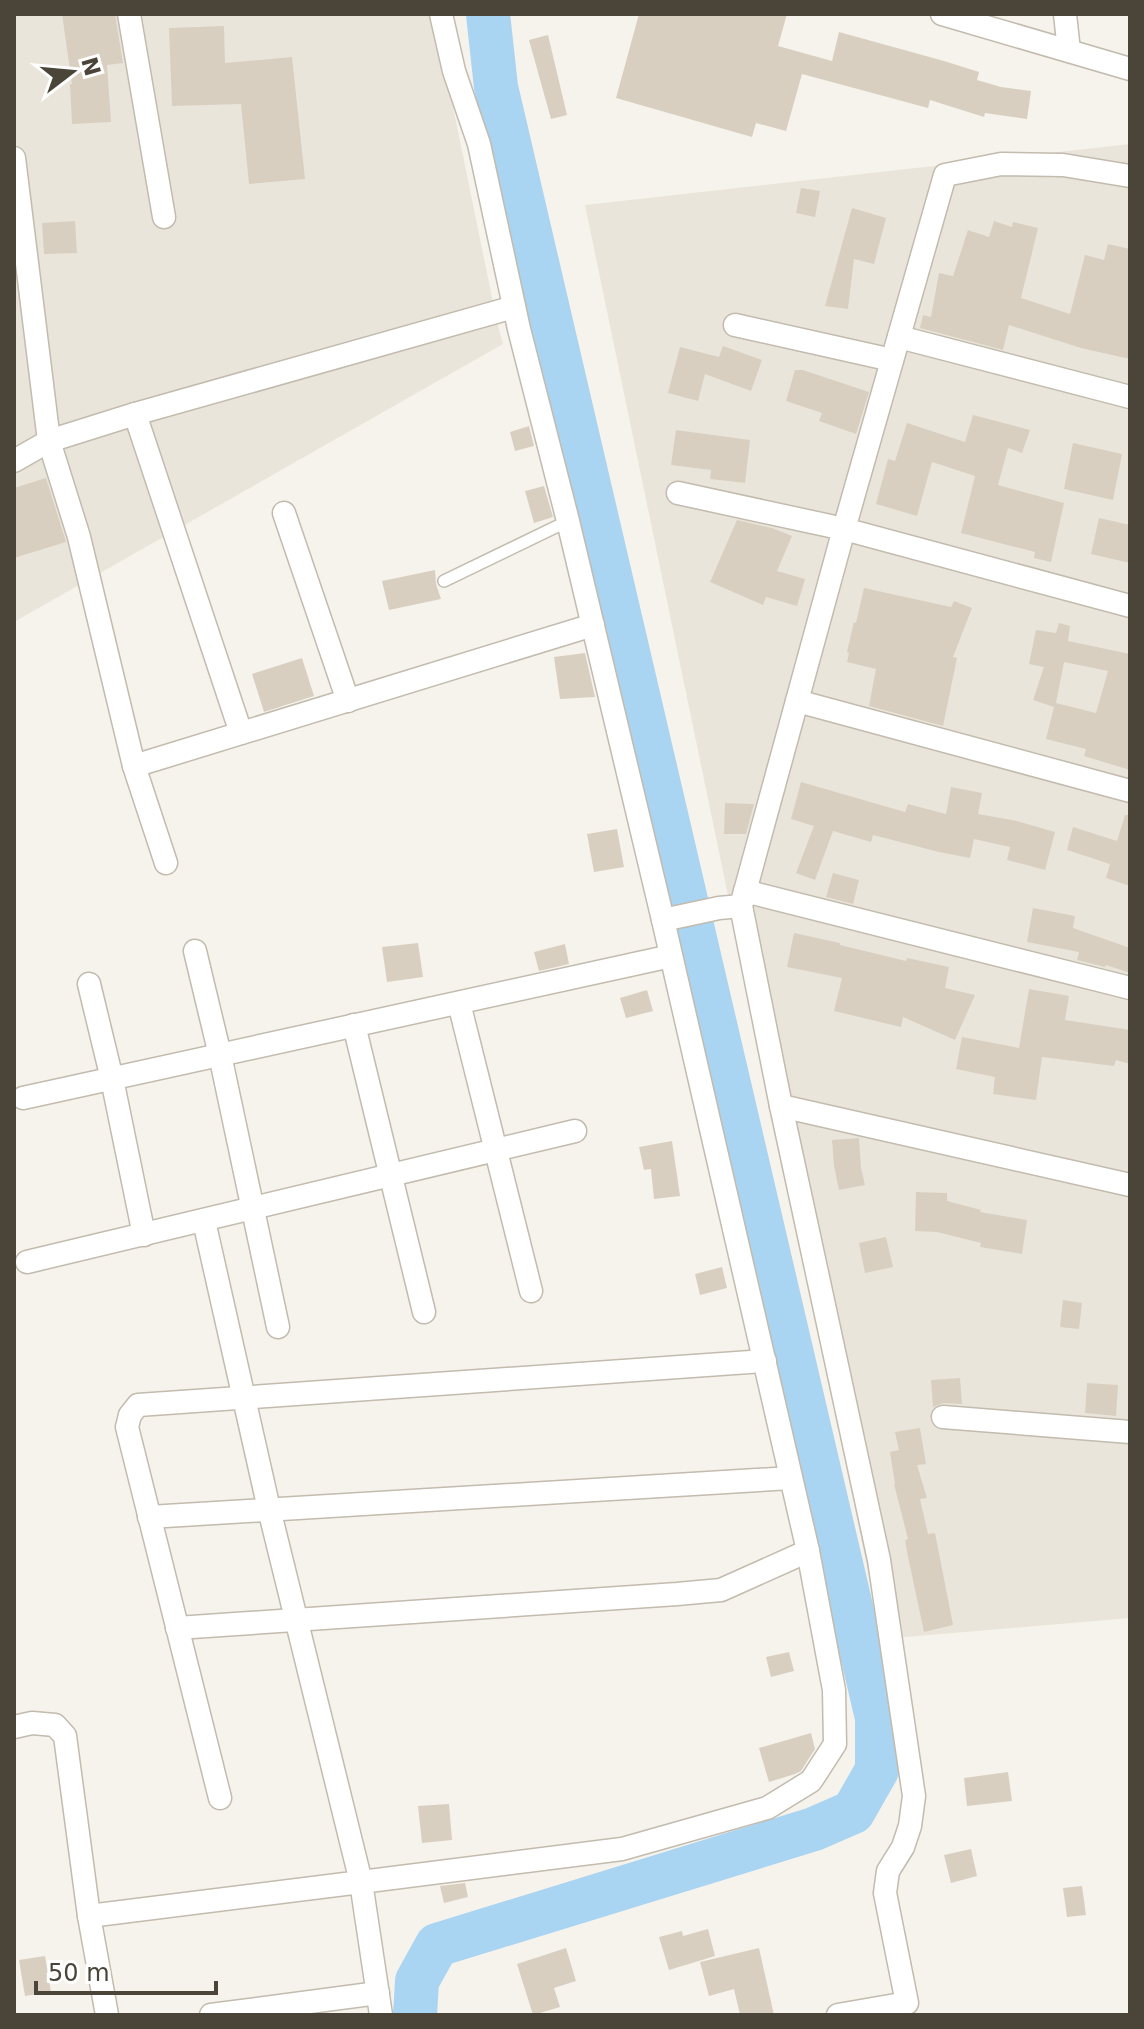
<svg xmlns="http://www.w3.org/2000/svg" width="1144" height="2029" font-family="'DejaVu Sans',sans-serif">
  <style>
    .residential { fill: #eae5da }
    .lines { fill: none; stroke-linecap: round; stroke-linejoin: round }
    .river { stroke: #a9d4f2; stroke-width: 44 }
    .building { fill: #d8cfc1; fill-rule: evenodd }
    .lane-casing { stroke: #c2bbae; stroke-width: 14 }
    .street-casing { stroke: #c2bbae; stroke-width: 25 }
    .lane { stroke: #fff; stroke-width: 11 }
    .street { stroke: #fff; stroke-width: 22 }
  </style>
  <rect width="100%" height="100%" fill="#f6f3ec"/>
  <g class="residential">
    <path d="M 14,14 L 434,14 L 497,322 L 503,344 L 14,622 Z"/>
    <path d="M 1130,144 L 1130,1618 L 882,1639 L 585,205 Z"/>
  </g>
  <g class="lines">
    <path class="river" d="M 415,2015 L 417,1981 L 437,1945 L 814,1829 L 853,1812 L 877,1770 L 877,1718 L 496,87 L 488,14"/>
  </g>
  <g class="building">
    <path d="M 62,14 L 115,14 L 123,63 L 107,65 L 111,122 L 72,124 L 70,84 L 72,84 Z"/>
    <path d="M 639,14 L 787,14 L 778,46 L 832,61 L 839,32 L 944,61 L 979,72 L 977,80 L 1001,87 L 1031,91 L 1027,119 L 985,113 L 984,117 L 930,100 L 928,108 L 802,74 L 786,131 L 756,123 L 752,137 L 616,98 Z"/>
    <path d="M 224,26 L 225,63 L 292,57 L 305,179 L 249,184 L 241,104 L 172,106 L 169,28 Z"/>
    <path d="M 548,35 L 567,115 L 551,119 L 529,40 Z"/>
    <path d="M 801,188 L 820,191 L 815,217 L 796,213 Z"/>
    <path d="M 852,208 L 886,218 L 874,264 L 854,259 L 848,309 L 825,306 Z"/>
    <path d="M 75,221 L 77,253 L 44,254 L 42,223 Z"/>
    <path d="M 994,221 L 1012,227 L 1013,222 L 1038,228 L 1021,298 L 1070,314 L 1085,255 L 1104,260 L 1108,244 L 1130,249 L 1130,359 L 1081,348 L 1009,325 L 1003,350 L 920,328 L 923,315 L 931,317 L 939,273 L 953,276 L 968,230 L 989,237 Z"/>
    <path d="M 723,346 L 762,360 L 751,391 L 705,374 L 698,401 L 668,393 L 680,347 L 719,357 Z"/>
    <path d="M 795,370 L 803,370 L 869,392 L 856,434 L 819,421 L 822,413 L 786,401 Z"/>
    <path d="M 973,415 L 1030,430 L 1022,453 L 1008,448 L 998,485 L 1064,503 L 1051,562 L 1034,558 L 1035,552 L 961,533 L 975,476 L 932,462 L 917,516 L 876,504 L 888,459 L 895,461 L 907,423 L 965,442 Z"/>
    <path d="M 529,426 L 534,446 L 515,451 L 510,432 Z"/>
    <path d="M 676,430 L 750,440 L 745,483 L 710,479 L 711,470 L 671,465 Z"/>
    <path d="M 1073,443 L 1122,454 L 1113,500 L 1064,489 Z"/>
    <path d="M 46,478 L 66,542 L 14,558 L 14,488 Z"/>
    <path d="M 544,486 L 553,517 L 534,523 L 525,491 Z"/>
    <path d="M 1099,518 L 1130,525 L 1130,563 L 1091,554 Z"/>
    <path d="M 737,520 L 772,528 L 792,536 L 777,571 L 805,579 L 797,606 L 766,597 L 763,605 L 710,582 Z"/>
    <path d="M 435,570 L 436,584 L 441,599 L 389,610 L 382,581 Z"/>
    <path d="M 864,588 L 951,607 L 954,601 L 972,608 L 953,657 L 957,658 L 943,726 L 869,706 L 876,669 L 847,662 L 849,653 L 847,652 L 854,622 L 856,623 Z"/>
    <path d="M 1059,623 L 1070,626 L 1068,641 L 1130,654 L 1130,770 L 1084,756 L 1086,749 L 1046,739 L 1054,707 L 1033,700 L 1044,667 L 1029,664 L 1036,630 L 1056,633 ZM 1064,662 L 1108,671 L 1096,713 L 1056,703 Z"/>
    <path d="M 585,653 L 595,697 L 560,699 L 554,657 Z"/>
    <path d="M 302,658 L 314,696 L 264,712 L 252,674 Z"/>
    <path d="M 801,782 L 905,812 L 908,804 L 946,814 L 951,787 L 982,793 L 978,814 L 1017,821 L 1055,832 L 1045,870 L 1007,860 L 1010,847 L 974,839 L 970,858 L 939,852 L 873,835 L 871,842 L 833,831 L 815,880 L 796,873 L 814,826 L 791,819 Z"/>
    <path d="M 725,803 L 754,804 L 746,834 L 724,834 Z"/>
    <path d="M 1125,815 L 1130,815 L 1130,886 L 1106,878 L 1110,864 L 1067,850 L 1073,827 L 1117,841 Z"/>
    <path d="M 617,829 L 624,867 L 594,872 L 587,834 Z"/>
    <path d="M 833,873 L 859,880 L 853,904 L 826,897 Z"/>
    <path d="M 1033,908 L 1075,916 L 1073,928 L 1130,948 L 1130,973 L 1106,965 L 1105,967 L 1077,960 L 1079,952 L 1027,942 Z"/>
    <path d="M 794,933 L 840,943 L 840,945 L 906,961 L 907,958 L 949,967 L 945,988 L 975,995 L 955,1040 L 903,1017 L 901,1027 L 834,1011 L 842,978 L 787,967 Z"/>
    <path d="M 418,943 L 423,977 L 387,982 L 382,947 Z"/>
    <path d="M 565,944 L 569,964 L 539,971 L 534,952 Z"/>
    <path d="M 1029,989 L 1069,996 L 1065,1020 L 1130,1030 L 1130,1064 L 1116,1060 L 1114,1066 L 1042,1057 L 1036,1100 L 993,1094 L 995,1077 L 956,1069 L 962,1037 L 1019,1048 Z"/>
    <path d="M 647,990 L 653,1011 L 626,1018 L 620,998 Z"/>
    <path d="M 859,1138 L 861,1168 L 865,1185 L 839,1190 L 834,1166 L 832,1140 Z"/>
    <path d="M 672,1141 L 680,1196 L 654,1199 L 651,1169 L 644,1170 L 639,1147 Z"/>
    <path d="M 916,1192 L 947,1193 L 947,1201 L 981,1210 L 980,1212 L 1027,1220 L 1022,1254 L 980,1247 L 981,1243 L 937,1232 L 915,1231 Z"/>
    <path d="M 886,1237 L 893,1267 L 865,1273 L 859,1243 Z"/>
    <path d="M 722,1267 L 727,1288 L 700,1295 L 695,1274 Z"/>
    <path d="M 1063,1300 L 1082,1303 L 1079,1329 L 1060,1327 Z"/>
    <path d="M 960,1378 L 962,1404 L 943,1403 L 933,1407 L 931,1380 Z"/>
    <path d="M 1087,1383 L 1118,1385 L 1116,1416 L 1085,1413 Z"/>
    <path d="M 920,1428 L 926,1464 L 917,1465 L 927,1498 L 920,1499 L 928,1534 L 935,1533 L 953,1625 L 924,1632 L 907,1552 L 905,1540 L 908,1539 L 894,1484 L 895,1484 L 890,1452 L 899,1450 L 895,1432 Z"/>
    <path d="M 789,1652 L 794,1671 L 771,1677 L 766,1657 Z"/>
    <path d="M 811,1733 L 815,1749 L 801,1771 L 795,1774 L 769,1782 L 759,1748 Z"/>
    <path d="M 1008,1772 L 1012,1801 L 967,1806 L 964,1778 Z"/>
    <path d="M 449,1804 L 452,1840 L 422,1843 L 418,1806 Z"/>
    <path d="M 971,1849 L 977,1876 L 951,1883 L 944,1855 Z"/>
    <path d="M 465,1883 L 468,1897 L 444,1903 L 440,1886 Z"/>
    <path d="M 1082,1886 L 1086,1915 L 1067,1917 L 1063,1888 Z"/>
    <path d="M 708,1929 L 715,1956 L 669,1970 L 659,1937 L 682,1931 L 683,1936 Z"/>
    <path d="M 566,1948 L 576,1981 L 554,1988 L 560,2007 L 533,2015 L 517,1964 Z"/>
    <path d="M 759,1948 L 774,2015 L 740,2015 L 734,1989 L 709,1996 L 700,1962 Z"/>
    <path d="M 45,1956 L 51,1992 L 25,1996 L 19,1960 Z"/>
  </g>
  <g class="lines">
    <defs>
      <path id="lane" d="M 444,581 L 568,521"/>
      <g id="street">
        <path d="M 129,14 L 164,217"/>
        <path d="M 942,14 L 1130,69"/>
        <path d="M 1065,14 L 1069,51"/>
        <path d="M 14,158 L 49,441 L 14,461"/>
        <path d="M 735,325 L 892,360"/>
        <path d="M 899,337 L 1130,397"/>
        <path d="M 135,414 L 241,733"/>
        <path d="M 678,493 L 844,529 L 1130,606"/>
        <path d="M 284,513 L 348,701"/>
        <path d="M 797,701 L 1130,791"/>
        <path d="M 134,766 L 593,625"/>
        <path d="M 166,863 L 134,766 L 79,537 L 49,441 L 135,414 L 514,307"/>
        <path d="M 745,891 L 1130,988"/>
        <path d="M 663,920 L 719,908 L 741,906"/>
        <path d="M 195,951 L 220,1055 L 278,1327"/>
        <path d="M 89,984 L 112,1079 L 144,1235"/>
        <path d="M 459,1003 L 531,1291"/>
        <path d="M 354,1025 L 424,1312"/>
        <path d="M 23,1098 L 671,956"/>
        <path d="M 781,1106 L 1130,1185"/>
        <path d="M 27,1262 C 210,1219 393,1176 575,1131"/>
        <path d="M 943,1417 L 1130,1432"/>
        <path d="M 149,1517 L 791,1478"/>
        <path d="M 177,1628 L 677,1594 L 721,1590 L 808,1551"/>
        <path d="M 14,1727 L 32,1723 L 55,1725 L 65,1736 L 89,1916 L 107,2015"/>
        <path d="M 220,1798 L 127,1427 L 130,1415 L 138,1405 L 765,1361"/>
        <path d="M 89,1916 L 361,1882 L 269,1509 L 204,1221"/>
        <path d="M 211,2015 L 378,1993"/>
        <path d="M 381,2015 L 361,1882 L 622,1849 L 767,1808 L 811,1781 L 835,1744 L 834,1690 L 808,1551 L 663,920 L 568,521 L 519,329 L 479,144 L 454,71 L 441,14"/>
        <path d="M 838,2015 L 907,2003 L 885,1893 L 888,1871 L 903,1847 L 910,1826 L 914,1796 L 879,1560 L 781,1106 L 741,906 L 844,529 L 945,175 L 1001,164 L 1063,165 L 1130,176"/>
      </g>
    </defs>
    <use href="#lane" class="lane-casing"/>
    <use href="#street" class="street-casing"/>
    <use href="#lane" class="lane"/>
    <use href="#street" class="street"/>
  </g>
  <rect width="1144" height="2029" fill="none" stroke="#4b4439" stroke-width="32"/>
  <g transform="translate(72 72) rotate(74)" stroke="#ffffff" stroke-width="6" paint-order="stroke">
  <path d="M0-6L14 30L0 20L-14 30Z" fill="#4b4439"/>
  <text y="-12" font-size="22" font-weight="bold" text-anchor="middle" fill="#4b4439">N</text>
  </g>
  <path d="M36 1981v12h180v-12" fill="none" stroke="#4b4439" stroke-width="4"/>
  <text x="48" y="1981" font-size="24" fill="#4b4439" stroke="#ffffff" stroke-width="6" paint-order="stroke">50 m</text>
</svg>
